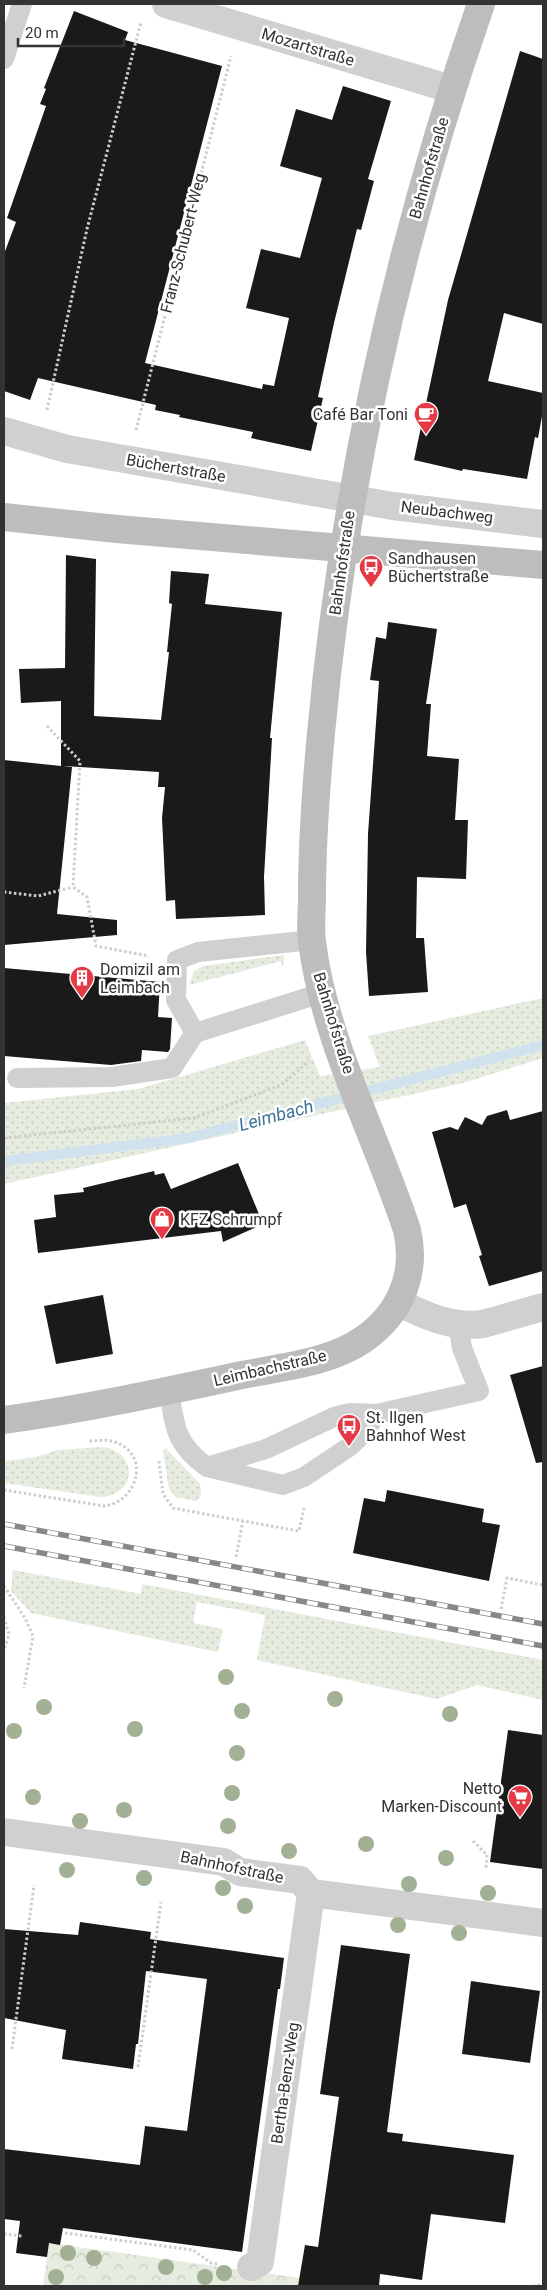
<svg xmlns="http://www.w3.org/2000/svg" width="547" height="2290" font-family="Roboto,sans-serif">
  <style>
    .grass { fill: url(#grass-dots) }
    .forest { fill: url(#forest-crowns) }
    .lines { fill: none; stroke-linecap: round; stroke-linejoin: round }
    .stream { stroke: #cfe2ee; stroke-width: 10 }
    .building { fill: #1a1a1a }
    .path { stroke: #cdcdcd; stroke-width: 3; stroke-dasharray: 2.5 2.5; stroke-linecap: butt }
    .lane { stroke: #d0d0d0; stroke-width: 20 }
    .street { stroke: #d0d0d0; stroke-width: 28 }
    .secondary { stroke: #bdbdbd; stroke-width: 28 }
    .rail-casing { stroke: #888; stroke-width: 5.5 }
    .rail { stroke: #fff; stroke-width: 4; stroke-dasharray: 11; stroke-linecap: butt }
    .secondary-bridge { stroke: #bdbdbd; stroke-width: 28 }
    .tree { fill: #a2b095 }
    .labels { text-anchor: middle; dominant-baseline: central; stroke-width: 5; stroke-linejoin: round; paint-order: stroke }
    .street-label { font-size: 16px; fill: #333; stroke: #fff }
    .poi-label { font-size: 16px; fill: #333; stroke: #fff; text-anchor: start }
    .water-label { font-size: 18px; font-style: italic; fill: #3f7597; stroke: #fff }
  </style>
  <defs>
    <pattern id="grass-dots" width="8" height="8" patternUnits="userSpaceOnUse" patternTransform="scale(1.25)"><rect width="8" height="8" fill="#e6ecdf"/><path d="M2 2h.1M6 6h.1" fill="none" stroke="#c6cbc0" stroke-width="1.8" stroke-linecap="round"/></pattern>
    <pattern id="forest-crowns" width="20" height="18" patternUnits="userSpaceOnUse" patternTransform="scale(1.25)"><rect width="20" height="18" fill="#e6ecdf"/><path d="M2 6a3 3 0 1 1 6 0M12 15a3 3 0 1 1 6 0" fill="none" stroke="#c6cbc0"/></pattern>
  </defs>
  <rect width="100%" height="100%" fill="#fff"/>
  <g class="grass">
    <path d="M 284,955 L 283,967 L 281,961 L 189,985 L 194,971 L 203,966 Z"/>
    <path d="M 543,998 L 543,1058 L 463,1083 L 4,1184 L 4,1103 L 138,1089 L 305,1040 L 320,1076 L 380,1067 L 368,1036 Z"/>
    <path d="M 103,1447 C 139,1453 137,1495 101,1497 L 4,1483 L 4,1461 L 36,1457 L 57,1450 Z"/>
    <path d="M 166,1448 L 200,1484 L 201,1496 L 196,1501 L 176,1497 L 169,1489 L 163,1450 Z"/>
    <path d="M 13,1570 L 141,1594 L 142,1584 L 543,1660 L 543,1700 L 477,1685 L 436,1699 L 257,1660 L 265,1615 L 197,1602 L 193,1623 L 223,1629 L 218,1652 L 31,1613 L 11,1591 Z"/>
  </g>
  <path class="forest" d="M 49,2243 L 300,2278 L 298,2286 L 43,2286 Z"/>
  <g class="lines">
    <path class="stream" d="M 4,1161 L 188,1138 L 543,1045"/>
  </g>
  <g class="building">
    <path d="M 74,11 L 128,32 L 125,40 L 222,66 L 145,363 L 262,389 L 263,384 L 274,386 L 289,318 L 246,308 L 261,249 L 300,258 L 322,178 L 280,166 L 296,109 L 332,120 L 343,86 L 391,101 L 368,179 L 374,181 L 361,230 L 357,229 L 334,323 L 318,397 L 323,398 L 311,451 L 251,438 L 253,432 L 179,417 L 180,415 L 155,410 L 156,405 L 38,378 L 30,400 L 4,391 L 4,254 L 16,222 L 7,218 L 46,106 L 40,104 L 46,89 L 44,88 Z"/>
    <path d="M 520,51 L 543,59 L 543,324 L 504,313 L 488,381 L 543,393 L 543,411 L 538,438 L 535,437 L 527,479 L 463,469 L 462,471 L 414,460 L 448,300 Z"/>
    <path d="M 66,555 L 96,559 L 94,716 L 161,720 L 169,652 L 167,652 L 172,604 L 169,603 L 171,571 L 209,574 L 205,604 L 282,612 L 270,738 L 272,738 L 264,877 L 265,915 L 176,919 L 175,900 L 166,901 L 162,818 L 165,787 L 158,787 L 159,772 L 64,766 L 72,767 L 57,914 L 117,920 L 117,935 L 4,945 L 4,760 L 61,766 L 61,701 L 21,703 L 19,669 L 65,668 Z"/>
    <path d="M 388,622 L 437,629 L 426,704 L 431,704 L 427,756 L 459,759 L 455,820 L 468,820 L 466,879 L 417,877 L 416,938 L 424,938 L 428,992 L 369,996 L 366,952 L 368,834 L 379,681 L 370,680 L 376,637 L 386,639 Z"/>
    <path d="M 4,968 L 160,982 L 158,1017 L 172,1018 L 170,1049 L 168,1052 L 142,1050 L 141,1061 L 111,1065 L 4,1056 Z"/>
    <path d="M 507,1110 L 510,1120 L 543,1111 L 543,1271 L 489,1286 L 479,1256 L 482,1255 L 466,1204 L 454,1208 L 432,1132 L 450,1127 L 458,1130 L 465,1117 L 482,1125 L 487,1116 Z"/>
    <path d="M 238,1163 L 263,1224 L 223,1242 L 221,1231 L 38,1253 L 34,1220 L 56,1217 L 54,1195 L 84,1192 L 83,1188 L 154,1171 L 155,1175 L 164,1173 L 171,1189 Z"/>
    <path d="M 103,1295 L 113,1354 L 56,1364 L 44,1306 Z"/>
    <path d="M 543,1366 L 543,1462 L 536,1463 L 510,1375 Z"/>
    <path d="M 387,1490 L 484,1509 L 482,1522 L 500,1525 L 489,1581 L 353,1553 L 364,1498 L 385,1502 Z"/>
    <path d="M 508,1730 L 543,1735 L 543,1869 L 490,1862 Z"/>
    <path d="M 80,1922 L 151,1932 L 150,1939 L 284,1958 L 280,1989 L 278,1989 L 242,2252 L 63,2228 L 60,2245 L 49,2243 L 47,2257 L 16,2253 L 20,2221 L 4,2219 L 4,2149 L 140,2165 L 145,2126 L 187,2131 L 207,1979 L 146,1971 L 138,2044 L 136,2044 L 133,2069 L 62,2059 L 66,2030 L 4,2018 L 4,1929 L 78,1935 Z"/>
    <path d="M 341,1945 L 410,1954 L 387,2132 L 403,2134 L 402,2141 L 514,2155 L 505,2223 L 431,2214 L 422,2280 L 380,2274 L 379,2286 L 298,2286 L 305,2245 L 318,2247 L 339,2097 L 320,2094 Z"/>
    <path d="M 471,1981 L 540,1991 L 530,2063 L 462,2054 Z"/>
  </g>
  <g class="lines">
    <g class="path">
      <path d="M 47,410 L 87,229 L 141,22"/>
      <path d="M 136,430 L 231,56"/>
      <path d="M 47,726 L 80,761 L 73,887 L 87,897 L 96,946 L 149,956"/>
      <path d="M 4,892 L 38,896 L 73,887"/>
      <path d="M 4,1138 L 194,1118 L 281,1085 L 309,1061"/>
      <path d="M 159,1461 L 163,1494 L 173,1508 L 243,1521"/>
      <path d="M 4,1490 L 104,1506 C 138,1502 151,1454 115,1442 C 107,1439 97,1441 88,1441"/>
      <path d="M 236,1557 L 243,1521 L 299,1531 L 304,1508"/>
      <path d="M 4,1586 L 25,1618 L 33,1636 L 24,1688"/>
      <path d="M 501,1609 L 507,1578 L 543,1585"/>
      <path d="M 4,1617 L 9,1635 L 4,1650"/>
      <path d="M 473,1841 L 487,1855 L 486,1868"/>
      <path d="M 12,2049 L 34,1885"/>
      <path d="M 138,2067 L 161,1902"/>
      <path d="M 65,2233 L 193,2250 L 211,2263 L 219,2264"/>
      <path d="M 4,2234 L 22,2236"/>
      <path d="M 533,2286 L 543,2284"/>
    </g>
    <g class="lane">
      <path d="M 4,59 L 22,4"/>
      <path d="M 312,940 L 198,952 L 177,960 L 176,1000 L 195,1033 L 322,993"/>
      <path d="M 17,1078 L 112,1077 L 172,1068 L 195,1033"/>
      <path d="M 169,1391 C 175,1427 175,1444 207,1467 L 283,1485 L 304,1477 L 349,1447 L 365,1432 L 376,1414"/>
      <path d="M 207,1467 L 266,1449 L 334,1417 L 350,1413 L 376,1414 L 479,1391 L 462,1348 L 458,1324"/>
    </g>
    <g class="street">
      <path d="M 166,4 L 451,89"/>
      <path d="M 4,431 L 67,449 L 393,506 L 543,524"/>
      <path d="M 398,1302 C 425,1316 452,1328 483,1324 L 543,1307"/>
      <path d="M 4,1832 L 224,1862 L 240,1872 L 300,1880 L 311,1893 L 543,1923"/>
      <path d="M 251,2267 L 260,2262 L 311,1893"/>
    </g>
    <path class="secondary" d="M 4,1420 C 84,1409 163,1392 242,1375 C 282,1367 330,1363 364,1339 C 401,1313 417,1273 407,1230 C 377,1138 323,1037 312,941 C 310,927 312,912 312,897 C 312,842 316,787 321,733 C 344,485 399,239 481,4"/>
    <defs>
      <g id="rail">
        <path d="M 4,1524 L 543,1624"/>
        <path d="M 4,1546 L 543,1646"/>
      </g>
    </defs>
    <use href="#rail" class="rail-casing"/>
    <use href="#rail" class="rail"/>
    <path class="secondary-bridge" d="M 4,517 L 117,529 L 543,565"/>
  </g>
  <g class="tree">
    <circle cx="226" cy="1677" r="8"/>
    <circle cx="335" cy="1699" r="8"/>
    <circle cx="44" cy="1707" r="8"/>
    <circle cx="242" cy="1711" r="8"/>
    <circle cx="450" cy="1714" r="8"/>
    <circle cx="135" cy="1729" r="8"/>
    <circle cx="14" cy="1731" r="8"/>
    <circle cx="237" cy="1753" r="8"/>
    <circle cx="232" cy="1793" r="8"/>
    <circle cx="33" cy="1797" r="8"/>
    <circle cx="124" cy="1810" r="8"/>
    <circle cx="80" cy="1821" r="8"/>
    <circle cx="228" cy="1826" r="8"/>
    <circle cx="366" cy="1844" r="8"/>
    <circle cx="289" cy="1851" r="8"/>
    <circle cx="446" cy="1858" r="8"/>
    <circle cx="67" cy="1870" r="8"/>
    <circle cx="144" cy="1878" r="8"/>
    <circle cx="409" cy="1884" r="8"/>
    <circle cx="223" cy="1888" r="8"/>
    <circle cx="488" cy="1893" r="8"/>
    <circle cx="245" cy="1906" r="8"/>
    <circle cx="398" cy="1925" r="8"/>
    <circle cx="459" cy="1933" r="8"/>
    <circle cx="68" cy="2253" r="8"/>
    <circle cx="94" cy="2258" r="8"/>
    <circle cx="166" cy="2267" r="8"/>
    <circle cx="224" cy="2273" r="8"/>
    <circle cx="56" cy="2277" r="8"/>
    <circle cx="205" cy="2277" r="8"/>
  </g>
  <defs>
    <symbol id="cafe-pin" viewBox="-11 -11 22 30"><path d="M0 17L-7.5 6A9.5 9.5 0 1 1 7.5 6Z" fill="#e63946" stroke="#fff"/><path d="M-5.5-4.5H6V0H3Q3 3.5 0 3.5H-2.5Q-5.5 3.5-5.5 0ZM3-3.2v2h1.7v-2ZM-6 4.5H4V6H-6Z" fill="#fff"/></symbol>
    <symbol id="bus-pin" viewBox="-11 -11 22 30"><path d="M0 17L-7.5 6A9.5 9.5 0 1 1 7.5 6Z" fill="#e63946" stroke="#fff"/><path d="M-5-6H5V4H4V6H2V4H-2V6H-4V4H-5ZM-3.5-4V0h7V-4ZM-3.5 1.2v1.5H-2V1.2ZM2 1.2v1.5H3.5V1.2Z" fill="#fff"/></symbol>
    <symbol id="building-pin" viewBox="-11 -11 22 30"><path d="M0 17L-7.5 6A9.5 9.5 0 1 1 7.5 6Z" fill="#e63946" stroke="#fff"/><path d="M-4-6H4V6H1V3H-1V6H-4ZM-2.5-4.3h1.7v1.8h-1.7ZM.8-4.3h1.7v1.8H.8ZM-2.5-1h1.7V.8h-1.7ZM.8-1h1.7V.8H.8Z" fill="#fff"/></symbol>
    <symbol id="shop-pin" viewBox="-11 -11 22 30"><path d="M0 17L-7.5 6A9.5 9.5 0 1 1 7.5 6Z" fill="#e63946" stroke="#fff"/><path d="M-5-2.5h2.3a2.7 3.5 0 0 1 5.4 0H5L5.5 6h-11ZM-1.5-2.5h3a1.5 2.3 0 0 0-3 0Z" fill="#fff"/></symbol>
    <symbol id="supermarket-pin" viewBox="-11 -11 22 30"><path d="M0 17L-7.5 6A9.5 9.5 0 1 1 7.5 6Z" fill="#e63946" stroke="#fff"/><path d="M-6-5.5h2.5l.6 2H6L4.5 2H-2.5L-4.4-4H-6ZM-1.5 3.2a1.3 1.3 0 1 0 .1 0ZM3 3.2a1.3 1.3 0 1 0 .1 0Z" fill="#fff"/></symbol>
  </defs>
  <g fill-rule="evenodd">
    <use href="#cafe-pin" x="412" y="400" width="28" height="38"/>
    <use href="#bus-pin" x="357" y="553" width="28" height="38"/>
    <use href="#building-pin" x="68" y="964" width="28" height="38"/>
    <use href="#shop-pin" x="148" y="1205" width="28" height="38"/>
    <use href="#bus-pin" x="335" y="1412" width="28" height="38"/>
    <use href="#supermarket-pin" x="506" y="1783" width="28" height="38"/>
  </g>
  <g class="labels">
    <g class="street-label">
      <text transform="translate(308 47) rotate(17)">Mozartstraße</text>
      <text transform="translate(429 168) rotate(-74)">Bahnhofstraße</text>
      <text transform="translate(183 243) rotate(-76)">Franz-Schubert-Weg</text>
      <text transform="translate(176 468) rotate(10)">Büchertstraße</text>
      <text transform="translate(447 512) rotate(7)">Neubachweg</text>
      <text transform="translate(342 563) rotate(-82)">Bahnhofstraße</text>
      <text transform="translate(334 1023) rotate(73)">Bahnhofstraße</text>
      <text transform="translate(270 1368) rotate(-13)">Leimbachstraße</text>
      <text transform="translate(232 1867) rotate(12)">Bahnhofstraße</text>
      <text transform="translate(285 2083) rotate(-82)">Bertha-Benz-Weg</text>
    </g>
    <g class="poi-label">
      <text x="408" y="414" text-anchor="end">Café Bar Toni</text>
      <text x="388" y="558">Sandhausen<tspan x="388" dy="18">Büchertstraße</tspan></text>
      <text x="100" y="969">Domizil am<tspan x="100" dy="18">Leimbach</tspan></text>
      <text x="180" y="1219">KFZ Schrumpf</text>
      <text x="366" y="1417">St. Ilgen<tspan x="366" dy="18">Bahnhof West</tspan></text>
      <text x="502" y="1788" text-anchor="end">Netto<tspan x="502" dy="18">Marken-Discount</tspan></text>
    </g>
    <g class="water-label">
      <text transform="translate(276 1115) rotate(-15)">Leimbach</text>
    </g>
  </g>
  <rect width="547" height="2290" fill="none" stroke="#333333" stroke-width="10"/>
  <path d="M18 38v8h106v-8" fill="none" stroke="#333333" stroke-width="2.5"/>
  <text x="25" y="38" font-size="15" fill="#333333" stroke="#ffffff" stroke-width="4" paint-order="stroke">20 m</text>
</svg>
